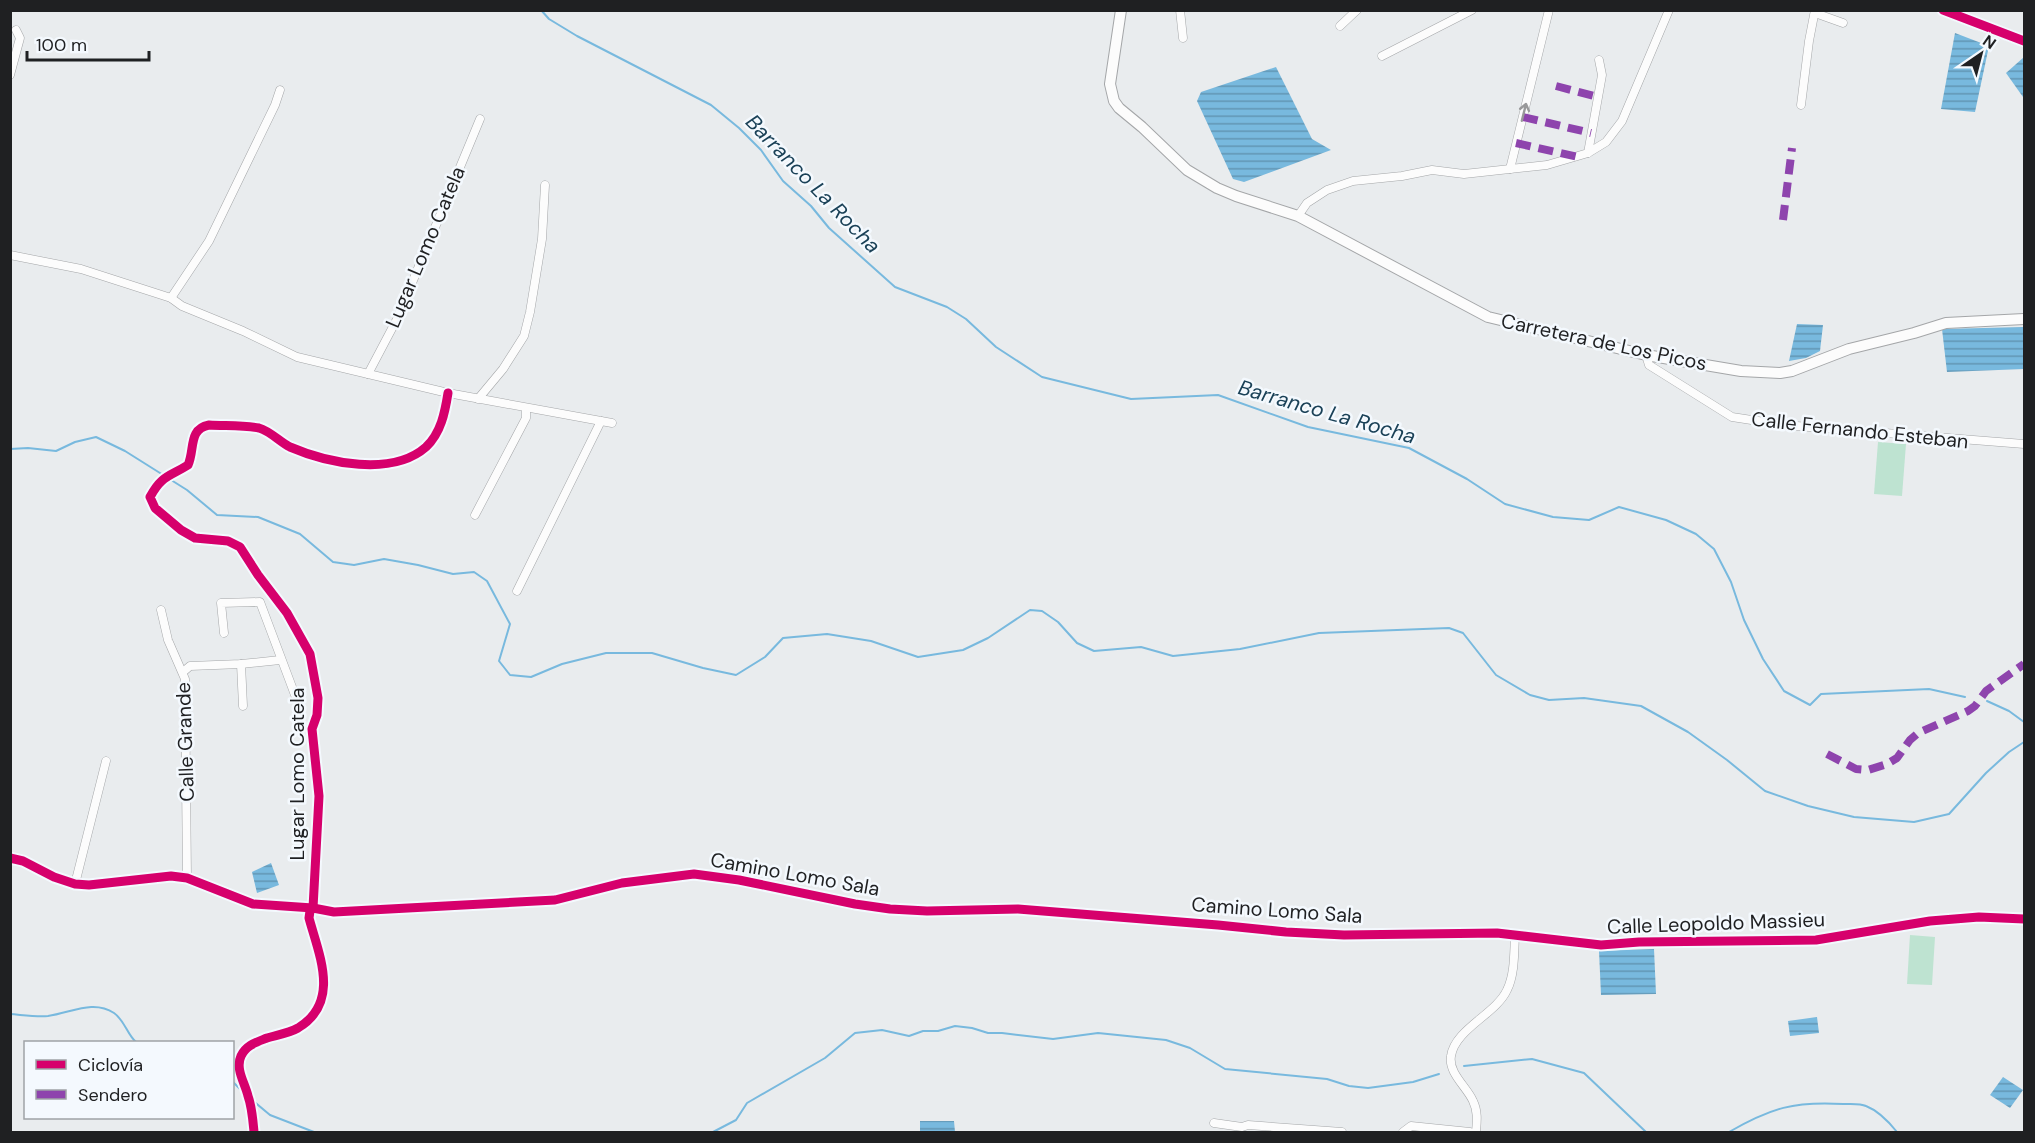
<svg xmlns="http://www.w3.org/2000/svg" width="2035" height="1143" font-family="'DM Sans',sans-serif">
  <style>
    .park { fill: #bee3d1 }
    .water { fill: url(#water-rules) }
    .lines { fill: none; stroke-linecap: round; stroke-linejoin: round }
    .stream { stroke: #78b9de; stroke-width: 2 }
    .street-casing { stroke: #a4a6a8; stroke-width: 9 }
    .secondary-casing { stroke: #a4a6a8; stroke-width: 12 }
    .street { stroke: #fcfcfc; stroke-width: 8 }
    .secondary { stroke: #fcfcfc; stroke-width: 10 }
    .quiet { stroke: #8e44ad; stroke-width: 8; stroke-dasharray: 15 8; stroke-linecap: butt }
    .cycleway-casing { stroke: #f4f9fe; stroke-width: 13 }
    .cycleway { stroke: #d6006c; stroke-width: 9 }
    .oneway { stroke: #99999a }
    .labels { text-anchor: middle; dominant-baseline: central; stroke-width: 5; stroke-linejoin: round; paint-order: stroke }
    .street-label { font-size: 20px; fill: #1f2022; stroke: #f4f9fe }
    .water-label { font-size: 21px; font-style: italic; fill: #1a4157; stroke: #f4f9fe }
  </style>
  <defs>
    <pattern id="water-rules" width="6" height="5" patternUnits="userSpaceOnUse" patternTransform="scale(1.5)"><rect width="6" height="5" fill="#78b9de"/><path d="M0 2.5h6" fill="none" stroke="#6296b4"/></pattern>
  </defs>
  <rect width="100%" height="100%" fill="#e9ecee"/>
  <g class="park">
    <path d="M 1878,442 L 1906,444 L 1902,496 L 1874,494 Z"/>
    <path d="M 1910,935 L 1935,937 L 1932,985 L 1907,984 Z"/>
  </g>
  <g class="water">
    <path d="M 1955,33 L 1989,46 L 1975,112 L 1941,109 Z"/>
    <path d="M 2024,57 L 2024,96 L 2023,97 L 2006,73 Z"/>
    <path d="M 1276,67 L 1312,139 L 1331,150 L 1244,182 L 1233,179 L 1197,101 L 1201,92 Z"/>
    <path d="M 1797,324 L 1823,325 L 1820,351 L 1806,358 L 1789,361 Z"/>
    <path d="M 2024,327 L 2024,369 L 1947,372 L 1942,329 Z"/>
    <path d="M 271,863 L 279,885 L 257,893 L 252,872 Z"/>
    <path d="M 1654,949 L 1656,994 L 1601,995 L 1599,951 Z"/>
    <path d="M 1817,1017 L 1819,1033 L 1790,1036 L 1788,1021 Z"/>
    <path d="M 2003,1077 L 2023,1090 L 2010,1108 L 1990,1095 Z"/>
    <path d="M 920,1121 L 954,1121 L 955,1132 L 920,1132 Z"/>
  </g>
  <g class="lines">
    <g class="stream">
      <path d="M 541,10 L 549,19 L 577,36 L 711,105 L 739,128 L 761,150 L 783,181 L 811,206 L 829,228 L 895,287 L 947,307 L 966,319 L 996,347 L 1042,377 L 1131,399 L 1218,395 L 1308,427 L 1409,448 L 1467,479 L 1505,504 L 1553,517 L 1589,520 L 1619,507 L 1666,520 L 1696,534 L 1714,549 L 1731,582 L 1744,620 L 1763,659 L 1784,691 L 1810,705 L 1821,694 L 1929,689 L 1965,697"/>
      <path d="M 10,449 L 28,448 L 56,451 L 75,442 L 96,437 L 125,451 L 187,490 L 217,515 L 258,517 L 300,534 L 333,562 L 354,565 L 384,559 L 418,565 L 453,574 L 474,572 L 487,581 L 510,624 L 499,661 L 510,675 L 531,677 L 562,664 L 606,653 L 652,653 L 703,668 L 736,675 L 765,657 L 783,638 L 827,634 L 871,641 L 918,657 L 963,650 L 988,638 L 1030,610 L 1042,611 L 1058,622 L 1077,643 L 1094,651 L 1141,647 L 1173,656 L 1240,649 L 1319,633 L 1449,628 L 1463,633 L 1496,675 L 1530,695 L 1549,700 L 1584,698 L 1641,706 L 1688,732 L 1727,760 L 1765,791 L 1808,806 L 1854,817 L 1914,822 L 1949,814 L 1986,773 L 2009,752 L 2024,742"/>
      <path d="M 1987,701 L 2009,711 L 2024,722"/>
      <path d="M 10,1014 C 23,1015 36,1017 48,1016 C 71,1013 93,999 114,1013 C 125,1021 127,1034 136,1042"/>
      <path d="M 1464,1066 L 1532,1059 L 1584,1073 L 1646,1132"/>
      <path d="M 232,1081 L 243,1092"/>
      <path d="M 252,1100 L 270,1115 L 314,1132"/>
      <path d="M 701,1132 L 713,1132 L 736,1120 L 747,1103 L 825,1058 L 855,1033 L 882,1030 L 909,1036 L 923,1031 L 938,1031 L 955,1026 L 972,1028 L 988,1033 L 1002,1033 L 1053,1039 L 1098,1033 L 1166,1040 L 1190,1048 L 1225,1069 L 1327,1079 L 1349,1086 L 1368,1088 L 1413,1082 L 1439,1074"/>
      <path d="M 1729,1132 C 1771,1108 1794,1101 1843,1104 C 1850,1104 1860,1103 1866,1106 C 1879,1111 1889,1122 1897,1132"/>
    </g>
    <defs>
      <g id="street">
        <path d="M 1180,10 L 1183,38"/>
        <path d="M 1815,13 L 1843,23"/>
        <path d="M 1340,26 L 1357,10"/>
        <path d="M 1382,56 L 1472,10"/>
        <path d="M 10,75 L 20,38 L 16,30"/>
        <path d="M 1801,105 L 1809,41 L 1815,10"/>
        <path d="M 1588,153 L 1602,75 L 1599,60"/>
        <path d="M 1510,169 L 1549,10"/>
        <path d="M 1298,216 L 1307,203 L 1327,190 L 1353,181 L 1402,176 L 1432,170 L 1464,174 L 1547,165 L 1588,153 L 1606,142 L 1622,121 L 1669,10"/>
        <path d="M 10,255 L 81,269 L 171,298 L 182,306 L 243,331 L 297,357 L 448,393 L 612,423"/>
        <path d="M 171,298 L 209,241 L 275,105 L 280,90"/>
        <path d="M 1646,355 L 1649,365 L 1732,417 L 1784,425 L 2024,444"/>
        <path d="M 368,374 L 397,319 L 480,119"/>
        <path d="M 478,399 L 503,369 L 524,336 L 530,312 L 542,239 L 545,185"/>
        <path d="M 475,515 L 526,418 L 526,408"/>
        <path d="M 517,591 L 601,421"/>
        <path d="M 161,610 L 168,640 L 185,679 L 187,878"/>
        <path d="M 224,633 L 221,603 L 260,602 L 295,695"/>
        <path d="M 241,664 L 243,706"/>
        <path d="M 183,672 L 190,666 L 241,664 L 280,660"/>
        <path d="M 10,858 L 23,861 L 54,877 L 75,884 L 89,885 L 171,876 L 187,878 L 253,904 L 313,908 L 334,912 L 555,900 L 622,883 L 694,874 L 739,880 L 855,904 L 890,909 L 927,911 L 1018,909 L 1218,925 L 1286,932 L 1344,935 L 1497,933 L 1601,945 L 1639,942 L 1816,940 L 1930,921 L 1979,917 L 2024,919"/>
        <path d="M 75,884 L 106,761"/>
        <path d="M 1214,1123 L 1242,1127 L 1248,1125 L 1342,1132"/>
        <path d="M 254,1132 C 253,1121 252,1107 248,1096 C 245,1083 235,1069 241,1056 C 246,1045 257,1042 267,1038 C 277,1035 289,1033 298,1028 C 341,1002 319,955 309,918 L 310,911 L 313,908 L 319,796 L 312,729 L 317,715 L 318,698 L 310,654 L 287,613 L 258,575 L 240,547 L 228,541 L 195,538 L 181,530 L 155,508 L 150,497 C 162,475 169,477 188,465 C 195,450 188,429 209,425 C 225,426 243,425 259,428 C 270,431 280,442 290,447 C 327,463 392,477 426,447 C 441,433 445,412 448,393"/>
        <path d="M 1403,1132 L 1411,1126 L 1470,1132"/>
        <path d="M 1476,1132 C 1477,1121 1478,1111 1473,1101 C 1467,1087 1448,1073 1451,1056 C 1455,1029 1496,1014 1507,990 C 1515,974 1514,952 1515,935"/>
      </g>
      <g id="secondary">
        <path d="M 1121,10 L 1110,84 L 1114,101 L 1119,108 L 1142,127 L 1187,170 L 1217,188 L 1236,196 L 1298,216 L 1488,317 L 1646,355 L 1741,371 L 1780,373 L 1792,371 L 1849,349 L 1914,333 L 1946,323 L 2024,319"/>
        <path d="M 1943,10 L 2024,41"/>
      </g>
    </defs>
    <use href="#street" class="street-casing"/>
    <use href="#secondary" class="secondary-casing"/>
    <use href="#street" class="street"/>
    <use href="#secondary" class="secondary"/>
    <g class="quiet">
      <path d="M 1556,86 L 1598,97"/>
      <path d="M 1523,117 L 1591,133"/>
      <path d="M 1516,143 L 1578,157"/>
      <path d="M 1783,220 L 1792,148"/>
      <path d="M 1827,754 L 1856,769 L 1868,770 L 1887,764 L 1897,758 L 1910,740 L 1918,733 L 1968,711 L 1975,706 L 1986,691 L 2024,664"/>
    </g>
    <defs>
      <g id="cycleway">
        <path d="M 1943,10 L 2024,41"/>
        <path d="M 10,858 L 23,861 L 54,877 L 75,884 L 89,885 L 171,876 L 187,878 L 253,904 L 313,908 L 334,912 L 555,900 L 622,883 L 694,874 L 739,880 L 855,904 L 890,909 L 927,911 L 1018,909 L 1218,925 L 1286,932 L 1344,935 L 1497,933 L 1601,945 L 1639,942 L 1816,940 L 1930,921 L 1979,917 L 2024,919"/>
        <path d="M 254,1132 C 253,1121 252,1107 248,1096 C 245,1083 235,1069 241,1056 C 246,1045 257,1042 267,1038 C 277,1035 289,1033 298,1028 C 341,1002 319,955 309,918 L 310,911 L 313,908 L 319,796 L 312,729 L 317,715 L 318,698 L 310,654 L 287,613 L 258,575 L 240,547 L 228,541 L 195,538 L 181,530 L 155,508 L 150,497 C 162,475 169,477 188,465 C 195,450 188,429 209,425 C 225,426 243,425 259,428 C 270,431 280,442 290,447 C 327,463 392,477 426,447 C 441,433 445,412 448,393"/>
      </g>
    </defs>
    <use href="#cycleway" class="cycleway-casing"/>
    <use href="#cycleway" class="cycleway"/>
  </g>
  <defs><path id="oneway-shaft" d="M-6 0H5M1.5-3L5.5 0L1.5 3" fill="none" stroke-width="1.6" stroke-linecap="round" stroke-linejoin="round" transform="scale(1.5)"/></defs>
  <use class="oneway" href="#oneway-shaft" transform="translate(1524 112) rotate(-76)"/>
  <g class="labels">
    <g class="street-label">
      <text transform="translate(425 247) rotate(-67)">Lugar Lomo Catela</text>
      <text transform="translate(1604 342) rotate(12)">Carretera de Los Picos</text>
      <text transform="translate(1860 430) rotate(6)">Calle Fernando Esteban</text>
      <text transform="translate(185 742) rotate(-92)">Calle Grande</text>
      <text transform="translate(297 774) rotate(-90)">Lugar Lomo Catela</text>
      <text transform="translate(795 874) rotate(10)">Camino Lomo Sala</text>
      <text transform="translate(1277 910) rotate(4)">Camino Lomo Sala</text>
      <text transform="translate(1716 923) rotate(-2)">Calle Leopoldo Massieu</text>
    </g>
    <g class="water-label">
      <text transform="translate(813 184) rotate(46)">Barranco La Rocha</text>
      <text transform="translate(1327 412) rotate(16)">Barranco La Rocha</text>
    </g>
  </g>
  <rect width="2035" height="1143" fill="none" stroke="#1f2022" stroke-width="24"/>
  <rect x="24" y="1041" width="210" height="78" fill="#f4f9fe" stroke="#9fa2a6" stroke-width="1.5"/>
  <rect x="36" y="1060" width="30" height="9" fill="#d6006c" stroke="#9fa2a6" stroke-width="1.5"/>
  <text x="78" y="1071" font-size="18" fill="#1f2022">Ciclovía</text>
  <rect x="36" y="1090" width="30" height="9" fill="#8e44ad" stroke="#9fa2a6" stroke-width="1.5"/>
  <text x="78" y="1101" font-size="18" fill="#1f2022">Sendero</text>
  <g transform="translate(1981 54) rotate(35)" stroke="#f4f9fe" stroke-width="4.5" paint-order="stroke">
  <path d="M0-4.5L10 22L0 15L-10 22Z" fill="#1f2022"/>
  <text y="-9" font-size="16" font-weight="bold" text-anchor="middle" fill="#1f2022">N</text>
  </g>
  <path d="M27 51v9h122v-9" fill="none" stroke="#1f2022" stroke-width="3"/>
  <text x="36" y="51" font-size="18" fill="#1f2022" stroke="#f4f9fe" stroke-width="4.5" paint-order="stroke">100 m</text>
</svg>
